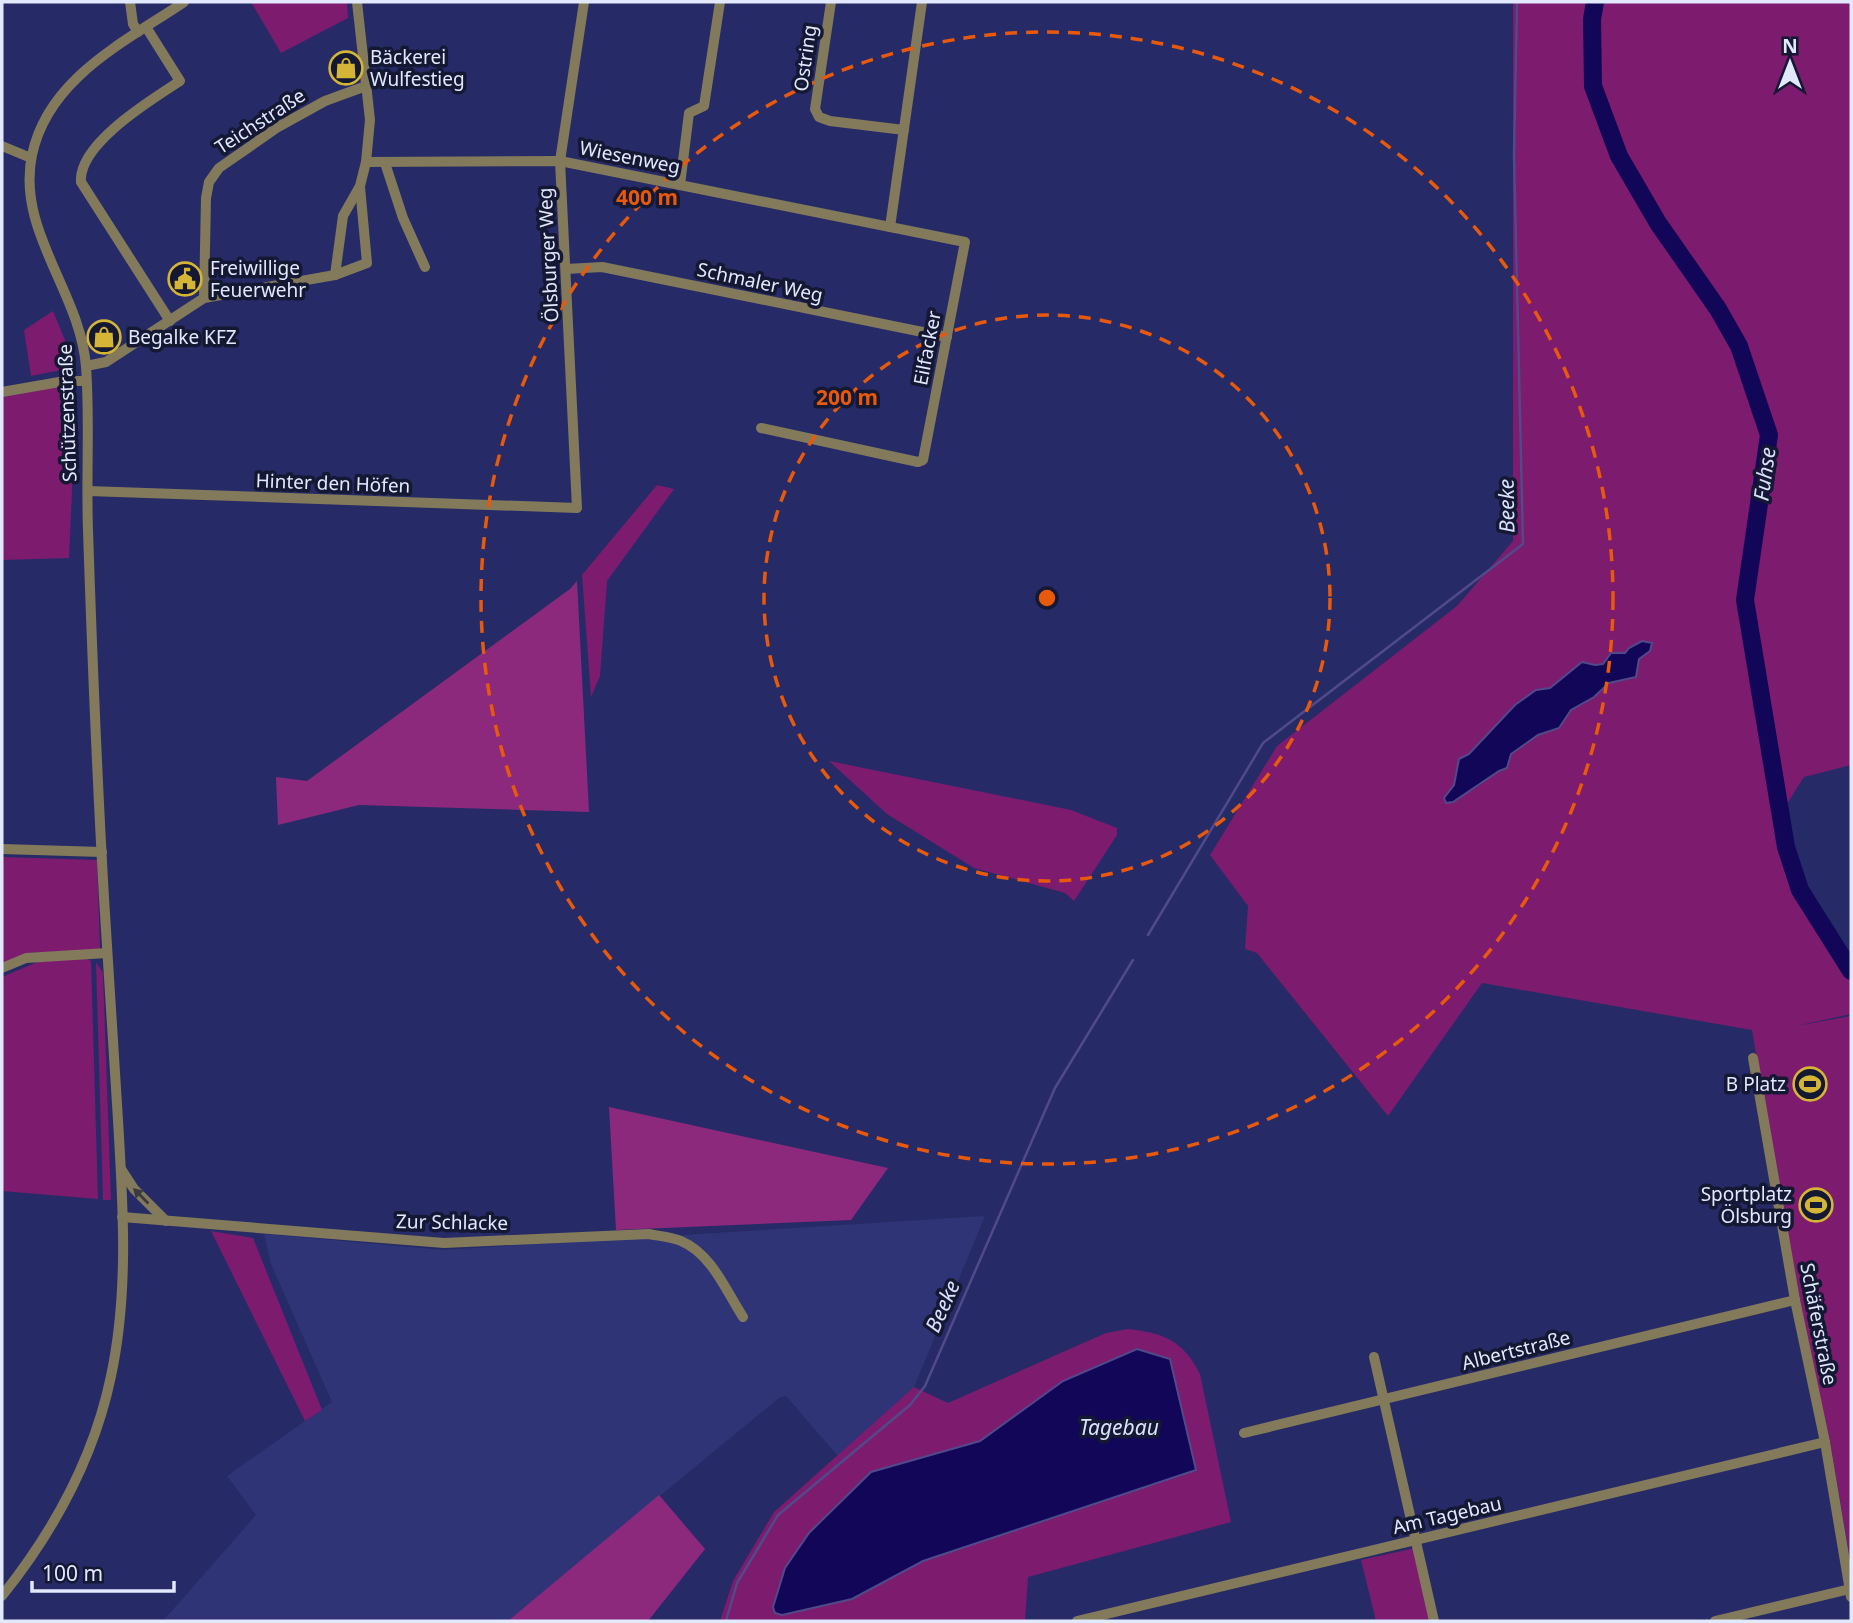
<svg xmlns="http://www.w3.org/2000/svg" width="1853" height="1623" font-family="'Noto Sans',sans-serif">
  <style>
    .built { fill: #2e3476 }
    .green { fill: #7d1b6f; fill-rule: evenodd }
    .forest { fill: #8d297d }
    .water { fill: #120658; stroke: #504a8a; stroke-width: 2 }
    .lines { fill: none; stroke-linecap: round; stroke-linejoin: round }
    .stream { stroke: #504a8a; stroke-width: 2.5 }
    .river { stroke: #120658; stroke-width: 18 }
    .minor { stroke: #827a5a; stroke-width: 10 }
    .oneway { fill: #3a3a41 }
    .ring { fill: none; stroke: #e8590c; stroke-width: 3.5; stroke-dasharray: 12 9 }
    .labels { text-anchor: middle; dominant-baseline: central; stroke-width: 7; stroke-linejoin: round; paint-order: stroke }
    .poi-label { font-size: 19px; fill: #e2e8fe; stroke: #141833; text-anchor: start }
    .street-label { font-size: 19px; fill: #e2e8fe; stroke: #141833 }
    .water-label { font-size: 21px; font-style: italic; fill: #dae1fd; stroke: #141833 }
    .centre { fill: #e8590c; stroke: #141833; stroke-width: 3.5 }
    .ring-label { font-size: 21px; text-anchor: middle; font-weight: bold; fill: #e8590c; stroke: #141833; stroke-width: 7; stroke-linejoin: round; paint-order: stroke }
  </style>
  <rect width="100%" height="100%" fill="#262b67"/>
  <path class="built" d="M 985,1216 L 914,1387 L 838,1456 L 786,1396 L 779,1398 L 508,1621 L 163,1621 L 256,1515 L 227,1476 L 332,1402 L 271,1264 L 264,1234 L 444,1250 Z"/>
  <g class="green">
    <path d="M 251,2 L 347,2 L 348,18 L 281,53 Z"/>
    <path d="M 1513,2 L 1851,2 L 1851,765 L 1804,777 L 1776,821 L 1781,849 L 1795,891 L 1851,981 L 1851,1014 L 1796,1026 L 1851,1016 L 1851,1565 L 1830,1441 L 1798,1300 L 1752,1030 L 1482,983 L 1388,1116 L 1257,953 L 1245,949 L 1248,906 L 1210,855 L 1277,746 L 1457,606 L 1513,541 Z"/>
    <path d="M 53,311 L 67,345 L 71,368 L 31,376 L 24,330 Z"/>
    <path d="M 73,384 L 72,490 L 69,558 L 2,560 L 2,397 Z"/>
    <path d="M 657,485 L 674,489 L 607,581 L 600,676 L 591,697 L 582,575 Z"/>
    <path d="M 829,761 L 1071,810 L 1117,828 L 1117,835 L 1074,901 L 1065,893 L 974,868 L 887,814 Z"/>
    <path d="M 2,857 L 97,860 L 100,950 L 27,953 L 2,963 Z"/>
    <path d="M 87,959 L 91,961 L 98,1199 L 2,1191 L 2,977 L 40,961 Z"/>
    <path d="M 96,962 L 103,973 L 111,1200 L 103,1200 Z"/>
    <path d="M 211,1231 L 253,1238 L 322,1410 L 305,1421 Z"/>
    <path d="M 1128,1329 C 1163,1333 1183,1340 1200,1374 L 1231,1522 L 1028,1577 L 1025,1621 L 720,1621 L 733,1581 L 774,1512 L 914,1387 L 948,1403 L 1106,1333 ZM 980,1441 L 1196,1470 L 923,1561 L 852,1599 L 928,1456 Z"/>
    <path d="M 1415,1548 L 1432,1621 L 1376,1621 L 1361,1560 Z"/>
  </g>
  <g class="forest">
    <path d="M 577,581 L 589,812 L 359,805 L 278,825 L 276,777 L 307,781 L 570,589 Z"/>
    <path d="M 609,1107 L 888,1168 L 851,1220 L 616,1230 Z"/>
    <path d="M 659,1495 L 705,1549 L 648,1621 L 508,1621 Z"/>
  </g>
  <g class="water">
    <path d="M 1642,641 L 1652,643 L 1650,651 L 1639,659 L 1636,677 L 1609,683 L 1594,697 L 1571,710 L 1559,728 L 1538,735 L 1511,754 L 1507,768 L 1499,771 L 1453,802 L 1446,803 L 1444,798 L 1454,785 L 1459,759 L 1469,754 L 1515,705 L 1536,690 L 1550,688 L 1582,662 L 1595,665 L 1603,664 L 1611,653 L 1625,653 L 1629,648 Z"/>
    <path d="M 1137,1349 L 1170,1359 L 1196,1470 L 923,1561 L 852,1599 L 782,1615 L 775,1613 L 773,1607 L 785,1568 L 809,1533 L 871,1472 L 980,1441 L 1063,1381 Z"/>
  </g>
  <g class="lines">
    <g class="stream">
      <path d="M 1148,935 L 1263,743 L 1523,544 L 1514,155 L 1517,2"/>
      <path d="M 726,1621 L 737,1583 L 778,1515 L 910,1405 L 925,1386 L 1055,1088 L 1133,960"/>
    </g>
    <path class="river" d="M 1595,2 L 1592,19 L 1593,86 L 1619,156 L 1658,223 L 1718,309 L 1739,346 L 1769,435 L 1745,600 L 1786,847 L 1800,890 L 1851,971"/>
    <g class="minor">
      <path d="M 130,2 L 133,24 L 138,32"/>
      <path d="M 831,2 L 815,109 L 819,117 L 830,121 L 904,130"/>
      <path d="M 146,27 L 180,81 C 151,100 78,144 81,182 L 170,321"/>
      <path d="M 2,146 L 31,158"/>
      <path d="M 366,162 L 560,161 L 965,242 L 923,460 L 918,462 L 761,428"/>
      <path d="M 385,163 L 403,218 L 425,267"/>
      <path d="M 680,185 L 689,113 L 704,106 L 720,2"/>
      <path d="M 890,227 L 922,2"/>
      <path d="M 566,269 L 602,267 L 947,337"/>
      <path d="M 335,275 L 367,263 L 360,187"/>
      <path d="M 204,298 L 206,198 L 209,182 L 219,168 L 278,127 L 325,101 L 366,86"/>
      <path d="M 86,366 L 106,362 L 204,298 L 335,275 L 343,216 L 360,186 L 366,162 L 370,120 L 357,2"/>
      <path d="M 2,392 L 65,381 L 86,381"/>
      <path d="M 88,491 L 577,508 L 560,161 L 584,2"/>
      <path d="M 2,849 L 102,852"/>
      <path d="M 2,968 L 26,958 L 107,953"/>
      <path d="M 1753,1058 L 1795,1300 L 1825,1442 L 1851,1597"/>
      <path d="M 121,1169 L 134,1189 L 166,1221"/>
      <path d="M 122,1217 L 444,1243 L 649,1234 C 659,1236 672,1237 681,1241 C 712,1254 726,1291 743,1317"/>
      <path d="M 1374,1357 L 1434,1621"/>
      <path d="M 1244,1433 L 1795,1300"/>
      <path d="M 2,1596 C 54,1531 94,1458 111,1376 C 129,1292 123,1204 118,1120 C 113,1046 108,972 104,898 C 97,775 92,652 88,530 C 86,476 90,421 86,367 C 81,293 16,231 32,155 C 48,78 125,42 184,2"/>
      <path d="M 1077,1621 L 1825,1442"/>
      <path d="M 1715,1621 L 1850,1589"/>
    </g>
  </g>
  <defs><path id="oneway-solid" d="M-6-.8H1V-3.2L6.5 0L1 3.2V.8H-6Z" transform="scale(1.75)"/></defs>
  <use class="oneway" href="#oneway-solid" transform="translate(141 1196) rotate(-135)"/>
  <g class="ring">
    <circle cx="1047" cy="598" r="283"/>
    <circle cx="1047" cy="598" r="566"/>
  </g>
  <defs>
    <symbol id="shop-ring" viewBox="-11 -11 22 22"><circle r="9.5" fill="#141833" stroke="#d5b535" stroke-width="1.5"/><path d="M-5-2.5h2.3a2.7 3.5 0 0 1 5.4 0H5L5.5 6h-11ZM-1.5-2.5h3a1.5 2.3 0 0 0-3 0Z" fill="#d5b535"/></symbol>
    <symbol id="civic-ring" viewBox="-11 -11 22 22"><circle r="9.5" fill="#141833" stroke="#d5b535" stroke-width="1.5"/><path d="M-.6-6.5H3V-4.5H.6V-3L4-1V1h2V6H-6V1h2V-1L-.6-3ZM-1.2 2.5V6h2.4V2.5Z" fill="#d5b535"/></symbol>
    <symbol id="stadium-ring" viewBox="-11 -11 22 22"><circle r="9.5" fill="#141833" stroke="#d5b535" stroke-width="1.5"/><path d="M0-5a6.5 5 0 1 0 0 10a6.5 5 0 1 0 0-10ZM-3.5-1.8h7v3.6h-7Z" fill="#d5b535"/></symbol>
  </defs>
  <g fill-rule="evenodd">
    <use href="#shop-ring" x="327" y="49" width="38" height="38"/>
    <use href="#civic-ring" x="166" y="260" width="38" height="38"/>
    <use href="#shop-ring" x="85" y="318" width="38" height="38"/>
    <use href="#stadium-ring" x="1791" y="1065" width="38" height="38"/>
    <use href="#stadium-ring" x="1797" y="1186" width="38" height="38"/>
  </g>
  <g class="labels">
    <g class="poi-label">
      <text x="370" y="57">Bäckerei<tspan x="370" dy="22">Wulfestieg</tspan></text>
      <text x="210" y="268">Freiwillige<tspan x="210" dy="22">Feuerwehr</tspan></text>
      <text x="128" y="337">Begalke KFZ</text>
      <text x="1786" y="1084" text-anchor="end">B Platz</text>
      <text x="1792" y="1194" text-anchor="end">Sportplatz<tspan x="1792" dy="22">Ölsburg</tspan></text>
    </g>
    <g class="street-label">
      <text transform="translate(805 58) rotate(-82)">Ostring</text>
      <text transform="translate(260 121) rotate(-33)">Teichstraße</text>
      <text transform="translate(630 157) rotate(11)">Wiesenweg</text>
      <text transform="translate(548 255) rotate(-93)">Ölsburger Weg</text>
      <text transform="translate(760 282) rotate(12)">Schmaler Weg</text>
      <text transform="translate(927 348) rotate(-79)">Eilfacker</text>
      <text transform="translate(67 413) rotate(-92)">Schützenstraße</text>
      <text transform="translate(333 483) rotate(2)">Hinter den Höfen</text>
      <text transform="translate(452 1222) rotate(1)">Zur Schlacke</text>
      <text transform="translate(1819 1324) rotate(79)">Schäferstraße</text>
      <text transform="translate(1516 1350) rotate(-14)">Albertstraße</text>
      <text transform="translate(1447 1515) rotate(-13)">Am Tagebau</text>
    </g>
    <g class="water-label">
      <text transform="translate(1764 474) rotate(-82)">Fuhse</text>
      <text transform="translate(1506 506) rotate(-91)">Beeke</text>
      <text transform="translate(942 1306) rotate(-66)">Beeke</text>
      <text x="1119" y="1427">Tagebau</text>
    </g>
  </g>
  <circle cx="1047" cy="598" r="10" class="centre"/>
  <g class="ring-label">
    <text x="647" y="205">400 m</text>
    <text x="847" y="405">200 m</text>
  </g>
  <rect width="1853" height="1623" fill="none" stroke="#e2e8fe" stroke-width="7"/>
  <g transform="translate(1790 63)" stroke="#141833" stroke-width="5" paint-order="stroke">
  <path d="M0-5L12 26L0 18L-12 26Z" fill="#e2e8fe"/>
  <text y="-10" font-size="19" font-weight="bold" text-anchor="middle" fill="#e2e8fe">N</text>
  </g>
  <path d="M32 1581v10h142v-10" fill="none" stroke="#e2e8fe" stroke-width="3.5"/>
  <text x="42" y="1581" font-size="21" fill="#e2e8fe" stroke="#141833" stroke-width="5" paint-order="stroke">100 m</text>
</svg>
